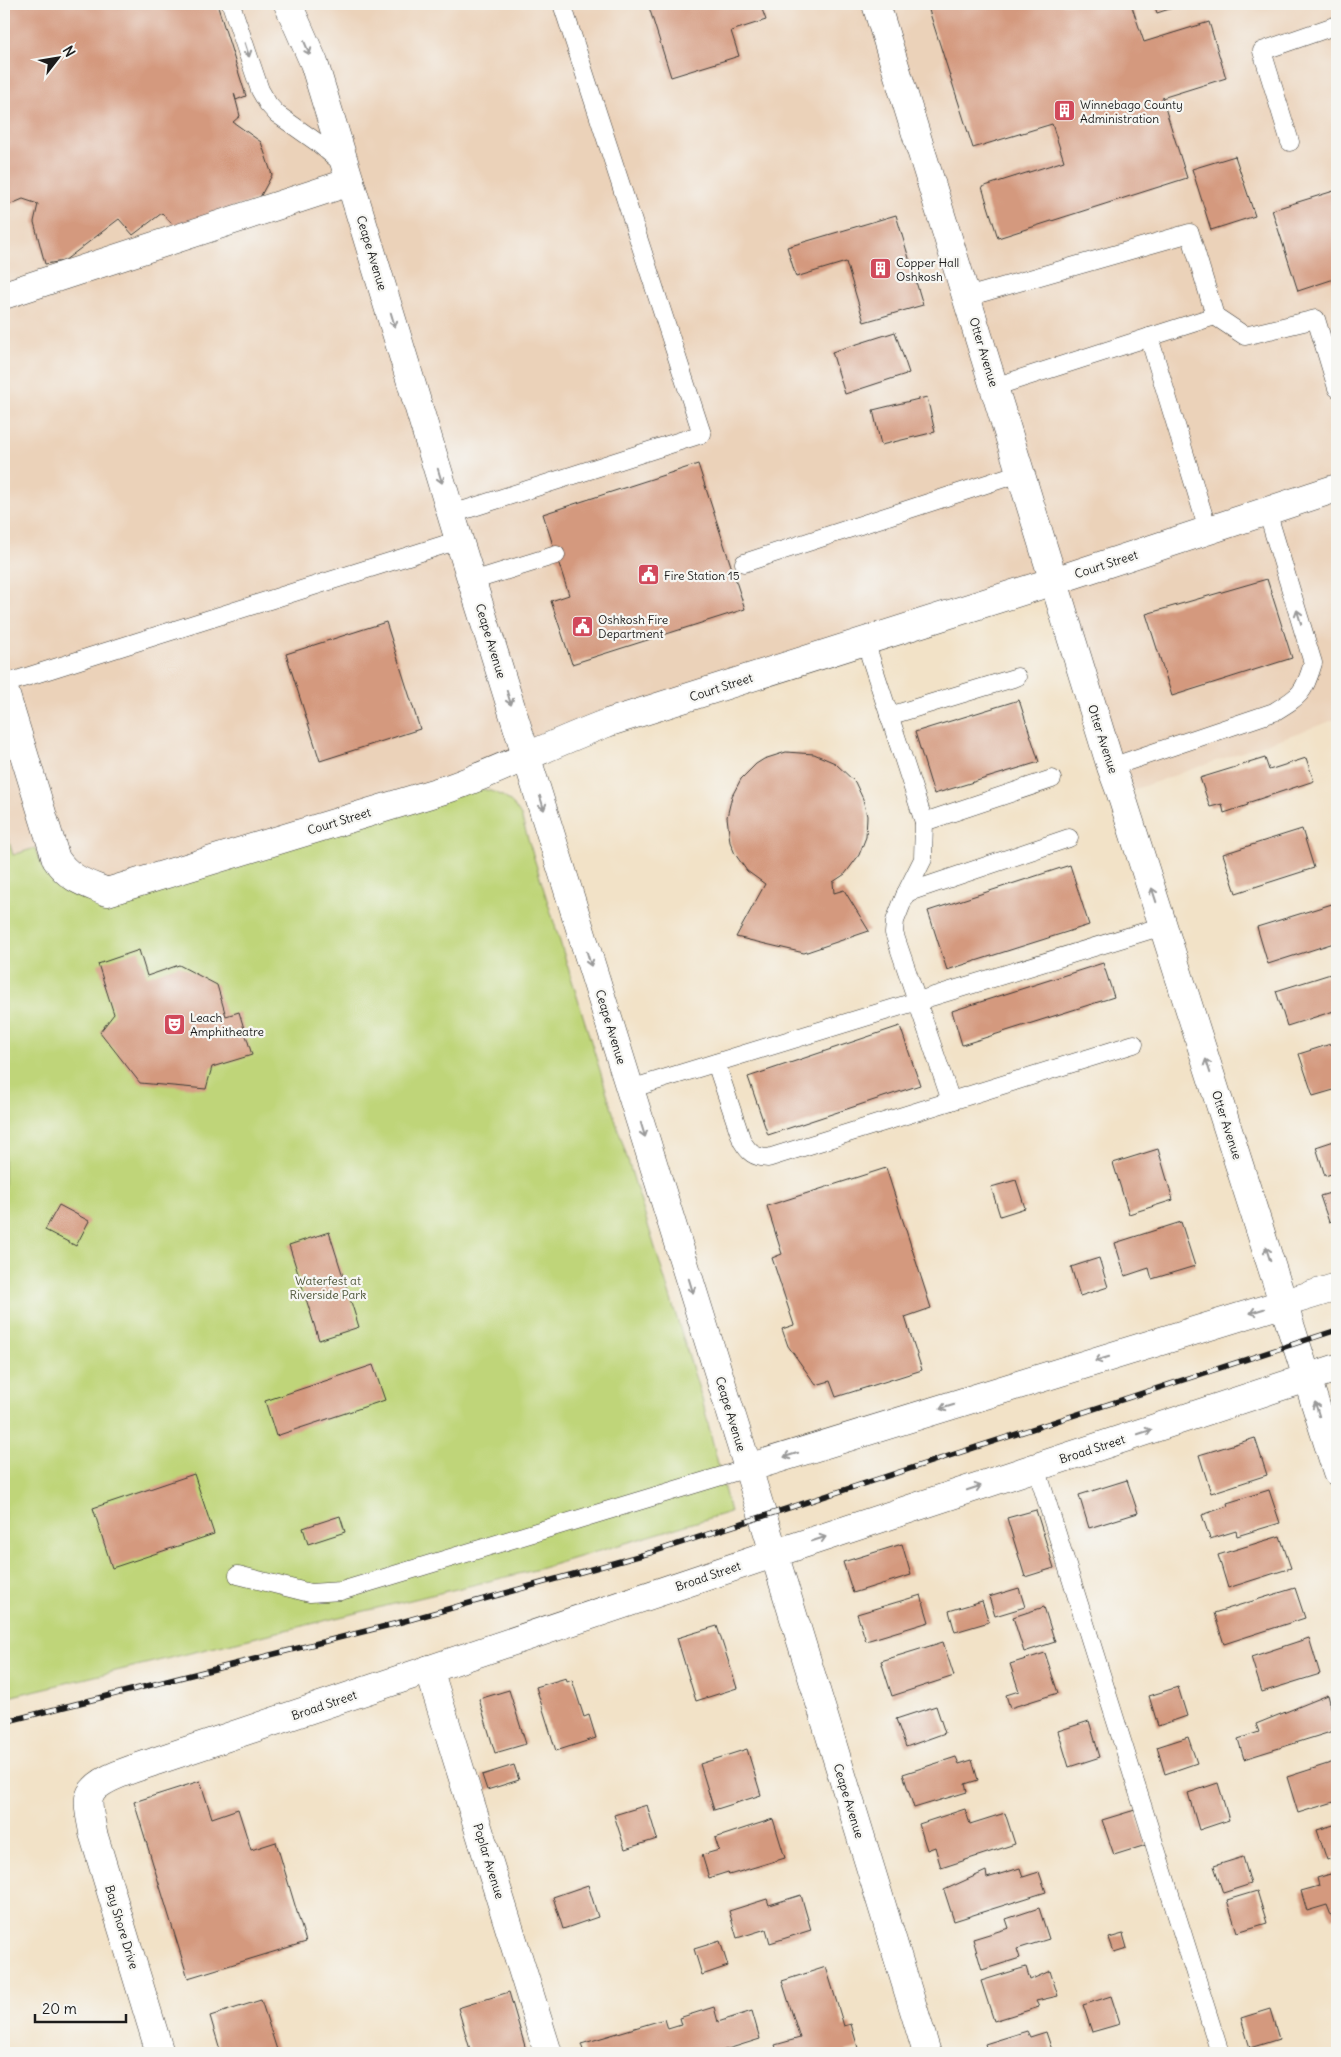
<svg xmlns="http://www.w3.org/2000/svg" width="1341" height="2057" font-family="Delius,sans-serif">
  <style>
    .built { fill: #ebd2b9 }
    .green { fill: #bfd579; stroke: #6e784a }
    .building { fill: #d4997e }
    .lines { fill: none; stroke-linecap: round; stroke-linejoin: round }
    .service-casing { stroke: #3c3a36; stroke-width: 19 }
    .minor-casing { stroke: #3c3a36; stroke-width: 29 }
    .tertiary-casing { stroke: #3c3a36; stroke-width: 29 }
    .service { stroke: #fff; stroke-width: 18 }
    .minor { stroke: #fff; stroke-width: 28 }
    .tertiary { stroke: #fff; stroke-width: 28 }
    .rail-casing { stroke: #1c1c1c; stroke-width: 5.5 }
    .rail { stroke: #f6f6f2; stroke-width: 4; stroke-dasharray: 11; stroke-linecap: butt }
    .oneway { stroke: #999 }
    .labels { text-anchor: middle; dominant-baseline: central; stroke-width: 4.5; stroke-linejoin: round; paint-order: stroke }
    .poi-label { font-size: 12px; fill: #1c1c1c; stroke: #f6f6f2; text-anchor: start }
    .street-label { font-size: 12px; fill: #1c1c1c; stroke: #f6f6f2 }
    .park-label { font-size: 12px; fill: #4d5438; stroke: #f6f6f2 }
  </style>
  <rect width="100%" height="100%" fill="#f6f6f2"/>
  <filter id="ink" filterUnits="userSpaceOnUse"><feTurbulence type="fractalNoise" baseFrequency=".02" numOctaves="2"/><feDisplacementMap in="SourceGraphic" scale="10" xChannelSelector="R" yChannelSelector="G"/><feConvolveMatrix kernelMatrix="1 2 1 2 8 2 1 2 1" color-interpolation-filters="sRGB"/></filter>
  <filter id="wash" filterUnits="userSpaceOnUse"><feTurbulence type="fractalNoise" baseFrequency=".0096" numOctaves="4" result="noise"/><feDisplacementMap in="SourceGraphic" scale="20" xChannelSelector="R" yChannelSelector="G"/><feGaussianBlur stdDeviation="1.12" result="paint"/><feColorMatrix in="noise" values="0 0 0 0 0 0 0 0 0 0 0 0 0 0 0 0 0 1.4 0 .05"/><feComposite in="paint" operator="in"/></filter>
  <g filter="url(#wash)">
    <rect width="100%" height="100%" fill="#f2e2c7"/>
    <path class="built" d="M 4,4 L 1337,4 L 1337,719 L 1121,794 L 1054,581 L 32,916 L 4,825 Z"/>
    <path class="green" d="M 479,789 C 498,790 512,800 521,816 L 702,1399 L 730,1512 L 535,1570 L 4,1698 L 4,825 L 13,855 L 35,848 C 45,881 67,895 98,903 Z"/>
    <g id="blocks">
      <g class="building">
        <path d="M 4,4 L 217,4 L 246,96 L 236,100 L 234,93 L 240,116 L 233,122 L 261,142 L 272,175 L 259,199 L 174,226 L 162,213 L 133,235 L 119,219 L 64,261 L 45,264 L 34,222 L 38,204 L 23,199 L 4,207 Z"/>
        <path d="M 648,4 L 760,4 L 766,20 L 731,31 L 739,56 L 671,77 Z"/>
        <path d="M 927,4 L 1131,4 L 1144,42 L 1209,22 L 1226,78 L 1162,98 L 1187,178 L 998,238 L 982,187 L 1064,161 L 1052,124 L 973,148 Z"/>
        <path d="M 1154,4 L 1185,4 L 1157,13 Z"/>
        <path d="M 1235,156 L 1255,216 L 1211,230 L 1192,169 Z"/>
        <path d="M 1337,190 L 1337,278 L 1298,291 L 1272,210 Z"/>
        <path d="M 896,215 L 923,305 L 864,322 L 846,262 L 796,277 L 787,247 Z"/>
        <path d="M 895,332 L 909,373 L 845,394 L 832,352 Z"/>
        <path d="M 927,397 L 935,432 L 881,445 L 873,410 Z"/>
        <path d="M 698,464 L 745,609 L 572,664 L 551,601 L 569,595 L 543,514 Z"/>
        <path d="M 1267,579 L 1292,658 L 1172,696 L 1146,614 Z"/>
        <path d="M 386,622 L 420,729 L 320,761 L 286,654 Z"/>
        <path d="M 1019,700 L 1039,762 L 934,794 L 915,732 Z"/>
        <path d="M 786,752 L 814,754 L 835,763 L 855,782 L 863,799 L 867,816 L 866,837 L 859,855 L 845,874 L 833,882 L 834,893 L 844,890 L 869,931 L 804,953 L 736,937 L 765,884 L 747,871 L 735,854 L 730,842 L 727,817 L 732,796 L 741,779 L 756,764 L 764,759 Z"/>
        <path d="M 1265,758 L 1269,770 L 1306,758 L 1314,781 L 1247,803 L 1248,805 L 1224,813 L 1222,804 L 1210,807 L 1200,778 Z"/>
        <path d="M 1302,829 L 1314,868 L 1236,893 L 1223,854 Z"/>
        <path d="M 1070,865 L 1089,925 L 947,970 L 928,911 Z"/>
        <path d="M 1332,904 L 1337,922 L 1337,942 L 1268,964 L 1257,927 Z"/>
        <path d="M 139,950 L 147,976 L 179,965 L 217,985 L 226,1016 L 239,1012 L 252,1055 L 212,1067 L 206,1089 L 140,1083 L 100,1032 L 114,1014 L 98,964 Z"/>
        <path d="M 1103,963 L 1114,997 L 962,1045 L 952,1011 Z"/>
        <path d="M 1337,972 L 1337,1010 L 1287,1026 L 1276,991 Z"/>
        <path d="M 900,1026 L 920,1085 L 768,1135 L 748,1077 Z"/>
        <path d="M 1337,1042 L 1337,1089 L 1313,1096 L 1299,1054 Z"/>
        <path d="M 1337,1140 L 1337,1172 L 1325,1176 L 1316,1147 Z"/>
        <path d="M 1158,1149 L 1173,1200 L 1129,1214 L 1113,1163 Z"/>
        <path d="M 886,1168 L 931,1308 L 905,1317 L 922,1370 L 836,1397 L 830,1381 L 816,1385 L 788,1346 L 782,1329 L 794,1325 L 772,1258 L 782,1254 L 767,1206 Z"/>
        <path d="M 1016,1180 L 1025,1208 L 1000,1216 L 991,1187 Z"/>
        <path d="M 1337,1191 L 1337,1219 L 1329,1222 L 1320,1196 Z"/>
        <path d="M 59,1205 L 89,1221 L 76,1246 L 45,1230 Z"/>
        <path d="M 1181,1222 L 1195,1266 L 1152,1279 L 1149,1268 L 1125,1276 L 1115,1243 Z"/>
        <path d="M 329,1232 L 359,1327 L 319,1340 L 289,1245 Z"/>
        <path d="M 1099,1258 L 1108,1287 L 1080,1296 L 1071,1267 Z"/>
        <path d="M 373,1365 L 385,1400 L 276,1436 L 265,1401 Z"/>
        <path d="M 1255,1438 L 1267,1475 L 1211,1493 L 1199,1455 Z"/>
        <path d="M 194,1474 L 214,1534 L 112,1568 L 93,1508 Z"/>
        <path d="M 1127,1480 L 1138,1513 L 1089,1528 L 1079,1495 Z"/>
        <path d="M 1269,1490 L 1280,1523 L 1237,1536 L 1236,1531 L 1210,1539 L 1202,1515 L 1228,1506 L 1227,1503 Z"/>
        <path d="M 1036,1510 L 1054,1568 L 1025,1577 L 1007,1518 Z"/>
        <path d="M 340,1516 L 345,1532 L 308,1544 L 303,1528 Z"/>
        <path d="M 1280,1536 L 1291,1568 L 1228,1588 L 1218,1555 Z"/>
        <path d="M 902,1544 L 911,1575 L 853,1593 L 843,1562 Z"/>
        <path d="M 1019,1588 L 1025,1607 L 995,1616 L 989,1597 Z"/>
        <path d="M 1295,1588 L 1305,1618 L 1224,1644 L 1214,1613 Z"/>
        <path d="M 921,1595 L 929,1622 L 866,1641 L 857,1614 Z"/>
        <path d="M 982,1601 L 989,1622 L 955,1632 L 949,1611 Z"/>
        <path d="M 1044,1607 L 1055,1642 L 1024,1652 L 1013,1617 Z"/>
        <path d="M 717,1626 L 737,1688 L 696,1701 L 677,1638 Z"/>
        <path d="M 1309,1638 L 1320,1674 L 1262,1692 L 1251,1657 Z"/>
        <path d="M 943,1642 L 954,1676 L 892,1696 L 881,1661 Z"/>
        <path d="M 1045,1653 L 1058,1693 L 1010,1708 L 1006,1695 L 1019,1691 L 1010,1664 Z"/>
        <path d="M 566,1678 L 567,1682 L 572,1680 L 584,1717 L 589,1715 L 596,1738 L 556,1751 L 536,1687 Z"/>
        <path d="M 1178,1687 L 1187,1716 L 1158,1726 L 1149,1696 Z"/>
        <path d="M 509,1690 L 526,1744 L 495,1753 L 479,1699 Z"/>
        <path d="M 1328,1695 L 1337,1730 L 1244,1759 L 1238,1739 L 1259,1732 L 1256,1724 Z"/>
        <path d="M 936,1706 L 945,1733 L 906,1747 L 896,1719 Z"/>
        <path d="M 1089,1721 L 1100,1757 L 1069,1767 L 1058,1731 Z"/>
        <path d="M 1188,1737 L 1197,1763 L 1165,1774 L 1157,1747 Z"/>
        <path d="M 747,1749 L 761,1795 L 714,1810 L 700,1764 Z"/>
        <path d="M 956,1757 L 959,1764 L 972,1760 L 978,1780 L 965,1784 L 967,1792 L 914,1808 L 903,1774 Z"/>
        <path d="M 1337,1761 L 1337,1801 L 1298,1813 L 1287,1777 Z"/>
        <path d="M 514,1765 L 519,1780 L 487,1790 L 482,1775 Z"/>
        <path d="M 200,1781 L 212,1818 L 238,1809 L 251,1850 L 276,1842 L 306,1942 L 188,1978 L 134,1802 Z"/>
        <path d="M 1218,1783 L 1229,1820 L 1199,1830 L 1188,1793 Z"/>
        <path d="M 647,1805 L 657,1839 L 625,1849 L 614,1815 Z"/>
        <path d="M 965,1809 L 970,1824 L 1005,1813 L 1015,1844 L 941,1868 L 935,1847 L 927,1850 L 919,1824 Z"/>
        <path d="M 1135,1810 L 1146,1845 L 1114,1855 L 1102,1820 Z"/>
        <path d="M 773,1819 L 785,1858 L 729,1875 L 728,1872 L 709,1878 L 702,1855 L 719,1850 L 715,1838 Z"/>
        <path d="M 1337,1824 L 1337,1857 L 1327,1860 L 1317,1830 Z"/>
        <path d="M 1243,1857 L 1251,1884 L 1223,1893 L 1214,1866 Z"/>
        <path d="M 1020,1868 L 1023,1877 L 1039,1872 L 1046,1892 L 954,1921 L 944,1890 L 986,1871 L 987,1878 Z"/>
        <path d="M 1337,1872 L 1337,1916 L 1332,1918 L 1327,1905 L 1307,1911 L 1301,1891 L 1319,1886 L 1317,1878 Z"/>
        <path d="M 588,1885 L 598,1917 L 563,1929 L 553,1897 Z"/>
        <path d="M 1257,1891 L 1267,1923 L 1237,1932 L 1227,1900 Z"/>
        <path d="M 801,1895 L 811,1930 L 770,1943 L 766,1929 L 737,1938 L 729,1911 L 767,1899 L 769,1905 Z"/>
        <path d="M 1039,1908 L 1049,1939 L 1017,1949 L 1020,1958 L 982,1970 L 973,1939 L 1009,1928 L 1006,1919 Z"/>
        <path d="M 1123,1934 L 1127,1948 L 1114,1952 L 1109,1938 Z"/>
        <path d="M 720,1941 L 728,1966 L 702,1975 L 694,1949 Z"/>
        <path d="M 826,1967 L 844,2026 L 851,2024 L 858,2048 L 846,2051 L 847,2053 L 778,2053 L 775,2045 L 800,2038 L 782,1981 Z"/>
        <path d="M 1026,1967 L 1030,1980 L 1050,1971 L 1058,1996 L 1036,2001 L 1039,2007 L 994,2021 L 981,1981 Z"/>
        <path d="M 509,1992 L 527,2053 L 471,2053 L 458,2008 Z"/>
        <path d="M 1111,1996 L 1120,2024 L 1092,2032 L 1083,2005 Z"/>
        <path d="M 261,2000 L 278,2053 L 221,2053 L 210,2016 Z"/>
        <path d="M 714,2007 L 718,2022 L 752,2011 L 760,2039 L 715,2053 L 584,2053 L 581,2044 L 665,2019 L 668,2029 L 681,2025 L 679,2018 Z"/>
        <path d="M 1270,2009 L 1279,2039 L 1250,2048 L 1241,2018 Z"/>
        <path d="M 1027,2031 L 1030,2037 L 1046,2032 L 1053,2053 L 988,2053 L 985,2044 Z"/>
      </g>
    </g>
  </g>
  <g filter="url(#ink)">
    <use href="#blocks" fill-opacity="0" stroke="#3c3a36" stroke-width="1"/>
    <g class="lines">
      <defs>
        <g id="service">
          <path d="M 231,4 L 260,90 L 268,104 L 277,114 L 318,143 L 344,165"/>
          <path d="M 1290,142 L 1262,51 L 1337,25"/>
          <path d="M 967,297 L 1190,233 L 1215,316 L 994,387"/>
          <path d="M 1215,316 L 1245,336 L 1316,319 L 1337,388"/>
          <path d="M 1149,337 L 1208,530"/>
          <path d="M 452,514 L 702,434 L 562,4"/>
          <path d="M 744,563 L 1020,473"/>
          <path d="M 472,581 L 556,555"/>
          <path d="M 865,641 L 924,822 L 923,859 L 906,893 L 895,921 L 894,933 L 951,1101"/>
          <path d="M 4,684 L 459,540"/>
          <path d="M 889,716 L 1017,677"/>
          <path d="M 1111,767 L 1274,712 C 1300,696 1304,694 1313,663 L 1267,511"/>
          <path d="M 924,822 L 1052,779"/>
          <path d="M 906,893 L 1069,838"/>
          <path d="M 716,1063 L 742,1141 C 749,1153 754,1157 768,1158 L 1134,1044"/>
          <path d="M 630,1089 L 1163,926"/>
          <path d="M 1036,1467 L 1220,2053"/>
          <path d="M 238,1575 L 310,1593 L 341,1591 L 748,1468"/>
        </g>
        <g id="minor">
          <path d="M 4,295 L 350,182"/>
          <path d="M 4,689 L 56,859 C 69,879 85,883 107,892 L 450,788 C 503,769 553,743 607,723 L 1054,581 L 1337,488"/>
          <path d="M 748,1468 L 1337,1287"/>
          <path d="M 429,1669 L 548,2053"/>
          <path d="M 160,2053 L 93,1833 C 92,1823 87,1808 89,1798 C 94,1778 138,1768 156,1761 L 773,1554 L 1337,1368"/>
        </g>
        <g id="tertiary">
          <path d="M 288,4 L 314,63 L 459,540 L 748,1468 L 927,2053"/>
          <path d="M 876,4 L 1111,767 L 1121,794 L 1337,1472"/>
        </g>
      </defs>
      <use href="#service" class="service-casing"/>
      <use href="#minor" class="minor-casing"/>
      <use href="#tertiary" class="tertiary-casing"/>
      <use href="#service" class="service"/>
      <use href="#minor" class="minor"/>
      <use href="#tertiary" class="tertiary"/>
      <defs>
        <path id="rail" d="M 4,1722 L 394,1624 L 653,1552 L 1337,1330"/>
      </defs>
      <use href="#rail" class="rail-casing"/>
      <use href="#rail" class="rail"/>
    </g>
    <defs><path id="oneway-shaft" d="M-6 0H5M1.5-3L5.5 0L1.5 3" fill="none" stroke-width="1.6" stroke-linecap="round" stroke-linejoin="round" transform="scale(1.25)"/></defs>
    <g class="oneway">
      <use href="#oneway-shaft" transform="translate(307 48) rotate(67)"/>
      <use href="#oneway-shaft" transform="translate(247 50) rotate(72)"/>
      <use href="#oneway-shaft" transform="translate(393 320) rotate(73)"/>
      <use href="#oneway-shaft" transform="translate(440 476) rotate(73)"/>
      <use href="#oneway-shaft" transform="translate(1299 617) rotate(-107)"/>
      <use href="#oneway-shaft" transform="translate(509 698) rotate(73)"/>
      <use href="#oneway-shaft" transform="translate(542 803) rotate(73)"/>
      <use href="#oneway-shaft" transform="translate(1154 895) rotate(-108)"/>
      <use href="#oneway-shaft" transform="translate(589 959) rotate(73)"/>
      <use href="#oneway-shaft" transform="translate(1208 1066) rotate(-108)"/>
      <use href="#oneway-shaft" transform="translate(643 1130) rotate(73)"/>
      <use href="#oneway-shaft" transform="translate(1268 1254) rotate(-108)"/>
      <use href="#oneway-shaft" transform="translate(691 1286) rotate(73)"/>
      <use href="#oneway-shaft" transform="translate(1257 1311) rotate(163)"/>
      <use href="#oneway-shaft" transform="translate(1102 1359) rotate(163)"/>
      <use href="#oneway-shaft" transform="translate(947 1407) rotate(163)"/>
      <use href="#oneway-shaft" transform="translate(1317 1409) rotate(-107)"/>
      <use href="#oneway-shaft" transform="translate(1145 1432) rotate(-18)"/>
      <use href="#oneway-shaft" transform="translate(791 1455) rotate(163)"/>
      <use href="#oneway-shaft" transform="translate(974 1488) rotate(-18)"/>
      <use href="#oneway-shaft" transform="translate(819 1539) rotate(-18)"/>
    </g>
  </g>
  <defs>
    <symbol id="building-square" viewBox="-11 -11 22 22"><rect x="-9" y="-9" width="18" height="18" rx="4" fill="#d1495b" stroke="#f6f6f2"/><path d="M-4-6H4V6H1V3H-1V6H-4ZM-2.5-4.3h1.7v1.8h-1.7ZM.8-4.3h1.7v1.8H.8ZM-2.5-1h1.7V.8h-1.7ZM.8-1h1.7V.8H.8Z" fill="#fff"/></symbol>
    <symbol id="civic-square" viewBox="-11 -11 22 22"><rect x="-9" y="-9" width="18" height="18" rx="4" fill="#d1495b" stroke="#f6f6f2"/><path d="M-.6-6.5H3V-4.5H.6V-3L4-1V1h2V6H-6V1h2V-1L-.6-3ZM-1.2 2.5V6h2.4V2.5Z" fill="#fff"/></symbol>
    <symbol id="theatre-square" viewBox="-11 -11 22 22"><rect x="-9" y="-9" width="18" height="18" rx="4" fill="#d1495b" stroke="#f6f6f2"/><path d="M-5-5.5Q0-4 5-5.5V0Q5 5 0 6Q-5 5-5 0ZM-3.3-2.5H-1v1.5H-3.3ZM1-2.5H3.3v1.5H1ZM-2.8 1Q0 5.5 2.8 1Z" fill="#fff"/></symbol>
  </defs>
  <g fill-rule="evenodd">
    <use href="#building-square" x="1052" y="98" width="25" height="25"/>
    <use href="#building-square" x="868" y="256" width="25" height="25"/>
    <use href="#civic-square" x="636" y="562" width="25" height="25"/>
    <use href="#civic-square" x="570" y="614" width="25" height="25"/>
    <use href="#theatre-square" x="162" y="1012" width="25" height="25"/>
  </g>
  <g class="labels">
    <g class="poi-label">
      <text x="1080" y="104">Winnebago County<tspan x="1080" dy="14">Administration</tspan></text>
      <text x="896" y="262">Copper Hall<tspan x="896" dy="14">Oshkosh</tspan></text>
      <text x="664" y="575">Fire Station 15</text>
      <text x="598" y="619">Oshkosh Fire<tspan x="598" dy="14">Department</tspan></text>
      <text x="190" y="1017">Leach<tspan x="190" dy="14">Amphitheatre</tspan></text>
    </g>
    <g class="street-label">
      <text transform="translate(372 253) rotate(73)">Ceape Avenue</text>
      <text transform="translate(984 352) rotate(73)">Otter Avenue</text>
      <text transform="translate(1106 564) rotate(-18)">Court Street</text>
      <text transform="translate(491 641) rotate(73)">Ceape Avenue</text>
      <text transform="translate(721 687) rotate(-18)">Court Street</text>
      <text transform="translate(1103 739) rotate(72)">Otter Avenue</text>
      <text transform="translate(339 821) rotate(-17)">Court Street</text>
      <text transform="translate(611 1027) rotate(73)">Ceape Avenue</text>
      <text transform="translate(1227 1125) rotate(72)">Otter Avenue</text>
      <text transform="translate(731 1414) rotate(73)">Ceape Avenue</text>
      <text transform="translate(1092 1449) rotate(-18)">Broad Street</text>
      <text transform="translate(708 1576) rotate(-19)">Broad Street</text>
      <text transform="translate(324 1705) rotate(-19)">Broad Street</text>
      <text transform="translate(849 1801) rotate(73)">Ceape Avenue</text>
      <text transform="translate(489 1861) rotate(73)">Poplar Avenue</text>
      <text transform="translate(122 1927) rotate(73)">Bay Shore Drive</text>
    </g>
    <g class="park-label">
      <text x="328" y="1280">Waterfest at<tspan x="328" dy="14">Riverside Park</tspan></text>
    </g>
  </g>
  <rect width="1341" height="2057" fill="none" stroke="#f6f6f2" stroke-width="20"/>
  <g transform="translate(58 58) rotate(59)" stroke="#f6f6f2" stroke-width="4" paint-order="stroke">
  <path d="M0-4L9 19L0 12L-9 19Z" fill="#1c1c1c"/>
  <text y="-8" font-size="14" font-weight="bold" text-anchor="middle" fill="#1c1c1c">N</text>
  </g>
  <path d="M35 2014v8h91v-8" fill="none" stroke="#1c1c1c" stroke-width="2.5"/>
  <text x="42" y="2014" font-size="15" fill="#1c1c1c" stroke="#f6f6f2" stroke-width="4" paint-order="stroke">20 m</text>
</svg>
